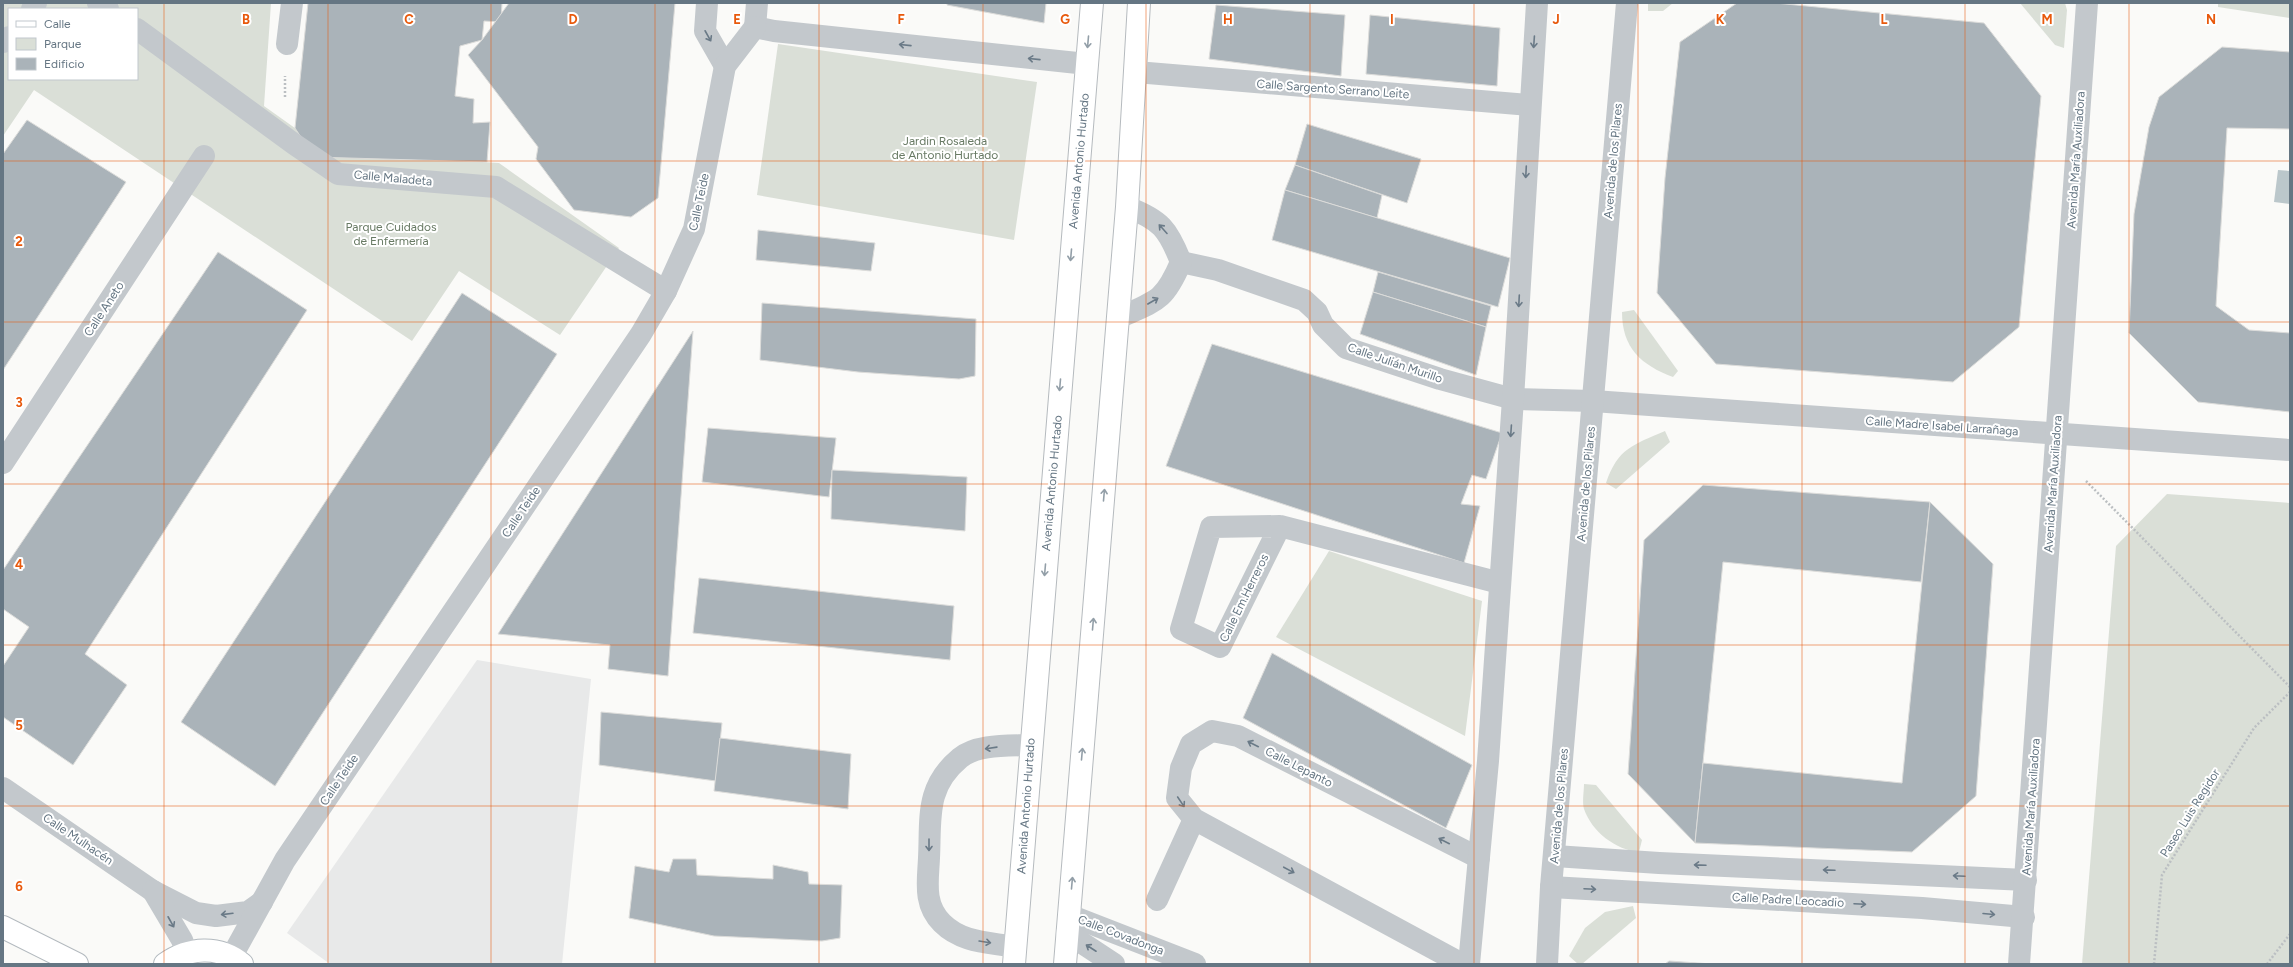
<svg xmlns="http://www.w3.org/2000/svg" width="2293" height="967" font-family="Figtree,sans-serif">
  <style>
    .built { fill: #e8e9e9 }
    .green { fill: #dadfd7; fill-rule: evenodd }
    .water { fill: #bbc7cb }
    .building { fill: #aab3b9; stroke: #dcdcda }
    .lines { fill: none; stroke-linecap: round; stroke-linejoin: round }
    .secondary-casing { stroke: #b3babf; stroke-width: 24 }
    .primary-casing { stroke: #b5babe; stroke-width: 24 }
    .path { stroke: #bbbfc2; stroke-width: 2.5; stroke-dasharray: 2 2; stroke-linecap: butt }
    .street { stroke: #c3c8cc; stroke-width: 22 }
    .secondary { stroke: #fff; stroke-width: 22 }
    .primary { stroke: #fff; stroke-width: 22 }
    .oneway { stroke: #6a7a87 }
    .oneway2 { stroke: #939fa8 }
    .grid { fill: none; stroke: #e8590c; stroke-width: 1; stroke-opacity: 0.55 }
    .labels { text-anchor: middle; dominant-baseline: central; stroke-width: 4; stroke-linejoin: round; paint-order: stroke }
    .street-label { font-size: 12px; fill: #657683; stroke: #fff }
    .park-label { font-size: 12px; fill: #687a64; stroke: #fff }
    .grid-label { font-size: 13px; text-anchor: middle; font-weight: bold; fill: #e8590c; stroke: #fff; stroke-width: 4; stroke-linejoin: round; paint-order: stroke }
  </style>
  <rect width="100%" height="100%" fill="#fafaf8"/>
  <path class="built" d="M 477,660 L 591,679 L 562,964 L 330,964 L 287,933 Z"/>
  <g class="green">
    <path d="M 3,3 L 271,3 L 264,106 L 330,153 L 499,163 L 619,248 L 560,335 L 459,271 L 412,341 L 34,90 L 3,136 ZM 9,9 L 137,9 L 137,79 L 9,79 Z"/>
    <path d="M 1648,3 L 1673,3 L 1663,11 L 1648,11 Z"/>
    <path d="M 2020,3 L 2065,3 L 2067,10 L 2064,48 L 2055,45 Z"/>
    <path d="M 2218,3 L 2290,3 L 2290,18 L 2218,7 Z"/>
    <path d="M 778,44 L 1037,82 L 1014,240 L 757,195 Z"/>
    <path d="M 1634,310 L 1678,371 L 1673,377 C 1641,365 1622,348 1622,312 Z"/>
    <path d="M 1665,431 L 1670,442 L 1616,489 L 1606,483 C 1618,448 1633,445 1665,431 Z"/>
    <path d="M 2167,494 L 2290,503 L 2290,964 L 2082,964 L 2116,546 Z"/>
    <path d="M 1329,551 L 1482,601 L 1465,736 L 1276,637 Z"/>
    <path d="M 1584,784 L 1596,785 L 1642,840 L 1639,852 C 1616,850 1592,832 1584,809 C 1582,802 1584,791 1584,784 Z"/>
    <path d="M 1633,906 L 1636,918 L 1582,964 L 1578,964 L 1569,956 L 1585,928 L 1605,912 Z"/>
  </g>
  <path class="water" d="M 2278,170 L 2290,171 L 2290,204 L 2274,202 Z"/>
  <g class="building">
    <path d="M 308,3 L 502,3 L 501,22 L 484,21 L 482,40 L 460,46 L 455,96 L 474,99 L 473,123 L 490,122 L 487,162 L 314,157 L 295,128 Z"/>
    <path d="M 509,3 L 675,3 L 658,198 L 631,217 L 574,210 L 536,159 L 538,147 L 468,55 L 482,40 Z"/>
    <path d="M 947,3 L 1046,3 L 1044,23 L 947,5 Z"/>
    <path d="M 1737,3 L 1775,3 L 1984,23 L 2041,96 L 2019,327 L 1953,382 L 1716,364 L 1657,293 L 1665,178 L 1680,42 Z"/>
    <path d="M 1216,5 L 1345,15 L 1341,76 L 1209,59 Z"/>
    <path d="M 1370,15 L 1500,28 L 1497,86 L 1366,74 Z"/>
    <path d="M 2222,47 L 2290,52 L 2290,129 L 2227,128 L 2216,306 L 2249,330 L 2290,333 L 2290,412 L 2198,402 L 2129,333 L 2134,214 L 2149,127 L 2159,97 Z"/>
    <path d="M 27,120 L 126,182 L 3,370 L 3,154 Z"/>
    <path d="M 1307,124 L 1421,159 L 1407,203 L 1295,165 Z"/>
    <path d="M 1295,165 L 1382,195 L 1377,218 L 1285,190 Z"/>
    <path d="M 1285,190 L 1510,258 L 1498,307 L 1272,240 Z"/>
    <path d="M 758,230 L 875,243 L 871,271 L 756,260 Z"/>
    <path d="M 218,252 L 307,310 L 85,654 L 127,685 L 73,765 L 3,717 L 3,666 L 29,627 L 3,609 L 3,570 Z"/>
    <path d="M 1378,272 L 1491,306 L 1486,327 L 1373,292 Z"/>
    <path d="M 1373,292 L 1486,327 L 1476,375 L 1360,334 Z"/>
    <path d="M 462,293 L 557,354 L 275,786 L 181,722 Z"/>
    <path d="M 762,303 L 976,319 L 975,376 L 959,379 L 858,372 L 760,360 Z"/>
    <path d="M 693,331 L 668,676 L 608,669 L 610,645 L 498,634 Z"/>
    <path d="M 1212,344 L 1502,433 L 1486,479 L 1472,475 L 1461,504 L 1480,506 L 1464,563 L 1166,466 Z"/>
    <path d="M 708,428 L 836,438 L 829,497 L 702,482 Z"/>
    <path d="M 832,470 L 967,477 L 965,531 L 831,519 Z"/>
    <path d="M 1703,485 L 1930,502 L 1921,582 L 1723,562 L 1695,843 L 1628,774 L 1644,540 Z"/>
    <path d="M 1930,502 L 1993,564 L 1976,796 L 1912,852 L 1695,843 L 1703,763 L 1902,783 Z"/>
    <path d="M 699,578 L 954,606 L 950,660 L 693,633 Z"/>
    <path d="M 1272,653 L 1472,765 L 1446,828 L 1243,718 Z"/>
    <path d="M 601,712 L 722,723 L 716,781 L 599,765 Z"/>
    <path d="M 720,738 L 851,754 L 848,809 L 714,791 Z"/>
    <path d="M 673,859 L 696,859 L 697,875 L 773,879 L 773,865 L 808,872 L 809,884 L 842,885 L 840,938 L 822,941 L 714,936 L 629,918 L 635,866 L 669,872 Z"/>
    <path d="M 1669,961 L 1712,964 L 1665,964 Z"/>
  </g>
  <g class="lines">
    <defs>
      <g id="secondary">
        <path d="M 3,927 L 77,964"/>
        <path d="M 165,964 C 189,947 219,945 242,964"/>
      </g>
      <g id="primary">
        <path d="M 1014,964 L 1092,3"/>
        <path d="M 1065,964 L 1127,207 L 1139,3"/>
      </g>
    </defs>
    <use href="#secondary" class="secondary-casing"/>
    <use href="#primary" class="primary-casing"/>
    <g class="path">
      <path d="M 285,97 L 285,76"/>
      <path d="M 2086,481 L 2290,687"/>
      <path d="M 2154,964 L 2162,875 L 2254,728 L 2290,692"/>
      <path d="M 2267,964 L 2290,934"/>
    </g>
    <g class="street">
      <path d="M 98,3 L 108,9"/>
      <path d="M 707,3 L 705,31 L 725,66"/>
      <path d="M 32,9 L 36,3"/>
      <path d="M 755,27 L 774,31 L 1087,64"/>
      <path d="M 755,27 L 757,3"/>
      <path d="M 137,29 L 294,144 L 338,174 L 496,187 L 666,291"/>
      <path d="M 3,42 L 9,37"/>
      <path d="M 287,44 L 292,3"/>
      <path d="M 1136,72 L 1530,105"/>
      <path d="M 1181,262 L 1218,270 L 1304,300 L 1317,312 L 1323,325 L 1346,348 L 1440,379 L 1513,399 L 1593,401 L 2290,450"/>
      <path d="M 1118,318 C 1156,301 1164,302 1181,262 C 1168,229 1161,220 1127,207"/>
      <path d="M 3,463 L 204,156"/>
      <path d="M 1280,526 L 1211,527 L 1181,629 L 1220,647 L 1280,526 L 1500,583"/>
      <path d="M 3,788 L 153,891 L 196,913 L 216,916 L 248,912 L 262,902"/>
      <path d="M 1555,856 L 1659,863 L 2026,880"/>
      <path d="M 1551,887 L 1922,908 L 2024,917"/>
      <path d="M 153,891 L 182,940 L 187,954"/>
      <path d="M 1157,900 L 1194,819"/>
      <path d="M 1069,915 L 1195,964"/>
      <path d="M 1067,933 L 1114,964"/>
      <path d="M 1015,947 C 989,942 962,943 942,923 C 923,904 928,881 929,858 C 931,818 925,787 960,758 C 977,744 1009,746 1030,745"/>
      <path d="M 232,956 L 285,860 L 641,334 L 666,291 L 694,229 L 725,66 L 755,27"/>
      <path d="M 1462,964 L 1194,819 L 1177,798 L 1181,768 L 1191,744 L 1212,731 L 1238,736 L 1479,858"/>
      <path d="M 1469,964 L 1488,761 L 1513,399 L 1537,3"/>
      <path d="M 1547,964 L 1551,887 L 1627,3"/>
      <path d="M 2019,964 L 2087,3"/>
    </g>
    <use href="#secondary" class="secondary"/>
    <use href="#primary" class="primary"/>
  </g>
  <defs><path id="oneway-shaft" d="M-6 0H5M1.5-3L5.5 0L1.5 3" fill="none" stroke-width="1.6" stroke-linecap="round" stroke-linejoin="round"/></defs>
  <g class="oneway">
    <use href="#oneway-shaft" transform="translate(708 36) rotate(61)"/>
    <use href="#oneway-shaft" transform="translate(1534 42) rotate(94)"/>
    <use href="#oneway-shaft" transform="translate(905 45) rotate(-174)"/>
    <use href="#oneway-shaft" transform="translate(1034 59) rotate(-174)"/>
    <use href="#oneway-shaft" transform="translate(1526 172) rotate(93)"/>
    <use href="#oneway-shaft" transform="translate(1163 229) rotate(-132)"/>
    <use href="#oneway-shaft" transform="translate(1153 301) rotate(-30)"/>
    <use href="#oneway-shaft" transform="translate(1519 301) rotate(93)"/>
    <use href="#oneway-shaft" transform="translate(1511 431) rotate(94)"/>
    <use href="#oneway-shaft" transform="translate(1253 744) rotate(-153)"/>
    <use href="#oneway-shaft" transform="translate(991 748) rotate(172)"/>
    <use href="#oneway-shaft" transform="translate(1181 802) rotate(56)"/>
    <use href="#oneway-shaft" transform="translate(1444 841) rotate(-153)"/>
    <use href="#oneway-shaft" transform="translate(929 845) rotate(90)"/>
    <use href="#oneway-shaft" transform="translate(1700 865) rotate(-178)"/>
    <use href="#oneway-shaft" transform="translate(1289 870) rotate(28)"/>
    <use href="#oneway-shaft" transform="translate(1829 870) rotate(-178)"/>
    <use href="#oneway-shaft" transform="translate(1959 876) rotate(-177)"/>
    <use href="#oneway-shaft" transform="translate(1590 889) rotate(3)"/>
    <use href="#oneway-shaft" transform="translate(1860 904) rotate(3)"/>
    <use href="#oneway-shaft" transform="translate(227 914) rotate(173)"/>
    <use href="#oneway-shaft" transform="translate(1989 914) rotate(5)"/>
    <use href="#oneway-shaft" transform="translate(171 922) rotate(61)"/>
    <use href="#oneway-shaft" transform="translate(985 942) rotate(9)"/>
    <use href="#oneway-shaft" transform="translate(1091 948) rotate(-147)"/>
  </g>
  <g class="oneway2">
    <use href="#oneway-shaft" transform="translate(1088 42) rotate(95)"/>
    <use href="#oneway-shaft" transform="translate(1071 255) rotate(95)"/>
    <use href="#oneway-shaft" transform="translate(1060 385) rotate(95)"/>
    <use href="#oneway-shaft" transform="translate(1104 495) rotate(-85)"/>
    <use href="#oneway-shaft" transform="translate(1045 570) rotate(95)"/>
    <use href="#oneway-shaft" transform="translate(1093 624) rotate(-85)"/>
    <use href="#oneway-shaft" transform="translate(1082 754) rotate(-85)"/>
    <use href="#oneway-shaft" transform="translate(1072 883) rotate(-85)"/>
  </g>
  <path class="grid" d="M 164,3 L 164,964M 328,3 L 328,964M 491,3 L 491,964M 655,3 L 655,964M 819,3 L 819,964M 983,3 L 983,964M 1146,3 L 1146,964M 1310,3 L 1310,964M 1474,3 L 1474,964M 1638,3 L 1638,964M 1802,3 L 1802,964M 1965,3 L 1965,964M 2129,3 L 2129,964M 3,161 L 2290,161M 3,322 L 2290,322M 3,484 L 2290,484M 3,645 L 2290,645M 3,806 L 2290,806"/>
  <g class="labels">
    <g class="street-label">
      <text transform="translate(1333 89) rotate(4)">Calle Sargento Serrano Leite</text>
      <text transform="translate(2076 160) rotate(-86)">Avenida María Auxiliadora</text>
      <text transform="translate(1079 161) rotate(-85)">Avenida Antonio Hurtado</text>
      <text transform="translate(1613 161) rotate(-85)">Avenida de los Pilares</text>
      <text transform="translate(393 178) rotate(5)">Calle Maladeta</text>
      <text transform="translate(699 202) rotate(-78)">Calle Teide</text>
      <text transform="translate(104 309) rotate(-57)">Calle Aneto</text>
      <text transform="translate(1395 363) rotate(19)">Calle Julián Murillo</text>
      <text transform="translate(1942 426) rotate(4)">Calle Madre Isabel Larrañaga</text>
      <text transform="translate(1052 483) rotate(-85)">Avenida Antonio Hurtado</text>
      <text transform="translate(1586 484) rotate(-85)">Avenida de los Pilares</text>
      <text transform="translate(2053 484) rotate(-86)">Avenida María Auxiliadora</text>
      <text transform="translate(521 512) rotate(-56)">Calle Teide</text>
      <text transform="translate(1244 598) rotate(-64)">Calle Em.Herreros</text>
      <text transform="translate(1299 767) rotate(27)">Calle Lepanto</text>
      <text transform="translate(339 780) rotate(-56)">Calle Teide</text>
      <text transform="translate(1026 806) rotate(-86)">Avenida Antonio Hurtado</text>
      <text transform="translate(1559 806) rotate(-85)">Avenida de los Pilares</text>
      <text transform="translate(2031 807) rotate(-86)">Avenida María Auxiliadora</text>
      <text transform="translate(2190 813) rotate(-58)">Paseo Luis Regidor</text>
      <text transform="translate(78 839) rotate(34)">Calle Mulhacén</text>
      <text transform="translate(1788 900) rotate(3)">Calle Padre Leocadio</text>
      <text transform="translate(1121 935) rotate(21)">Calle Covadonga</text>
    </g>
    <g class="park-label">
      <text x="945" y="141">Jardin Rosaleda<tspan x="945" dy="14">de Antonio Hurtado</tspan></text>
      <text x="391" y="227">Parque Cuidados<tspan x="391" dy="14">de Enfermería</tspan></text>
    </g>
  </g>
  <g class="grid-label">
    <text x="246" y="24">B</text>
    <text x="409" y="24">C</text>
    <text x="573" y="24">D</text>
    <text x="737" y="24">E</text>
    <text x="901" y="24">F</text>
    <text x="1065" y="24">G</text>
    <text x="1228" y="24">H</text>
    <text x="1392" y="24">I</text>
    <text x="1556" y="24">J</text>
    <text x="1720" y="24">K</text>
    <text x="1884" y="24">L</text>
    <text x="2047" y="24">M</text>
    <text x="2211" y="24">N</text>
    <text x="19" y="246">2</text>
    <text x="19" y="407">3</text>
    <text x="19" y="569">4</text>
    <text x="19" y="730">5</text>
    <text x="19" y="891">6</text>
  </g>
  <rect width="2293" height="967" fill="none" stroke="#657683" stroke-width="8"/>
  <rect x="8" y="8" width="130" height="72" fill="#ffffff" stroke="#c1c8cd"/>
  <rect x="16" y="21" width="20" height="6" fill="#ffffff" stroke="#c1c8cd"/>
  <text x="44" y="28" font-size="12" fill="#657683">Calle</text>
  <rect x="16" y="38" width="20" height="12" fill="#dadfd7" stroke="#c1c8cd"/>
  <text x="44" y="48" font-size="12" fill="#657683">Parque</text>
  <rect x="16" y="58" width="20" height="12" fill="#aab3b9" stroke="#c1c8cd"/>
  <text x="44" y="68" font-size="12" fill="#657683">Edificio</text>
</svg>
